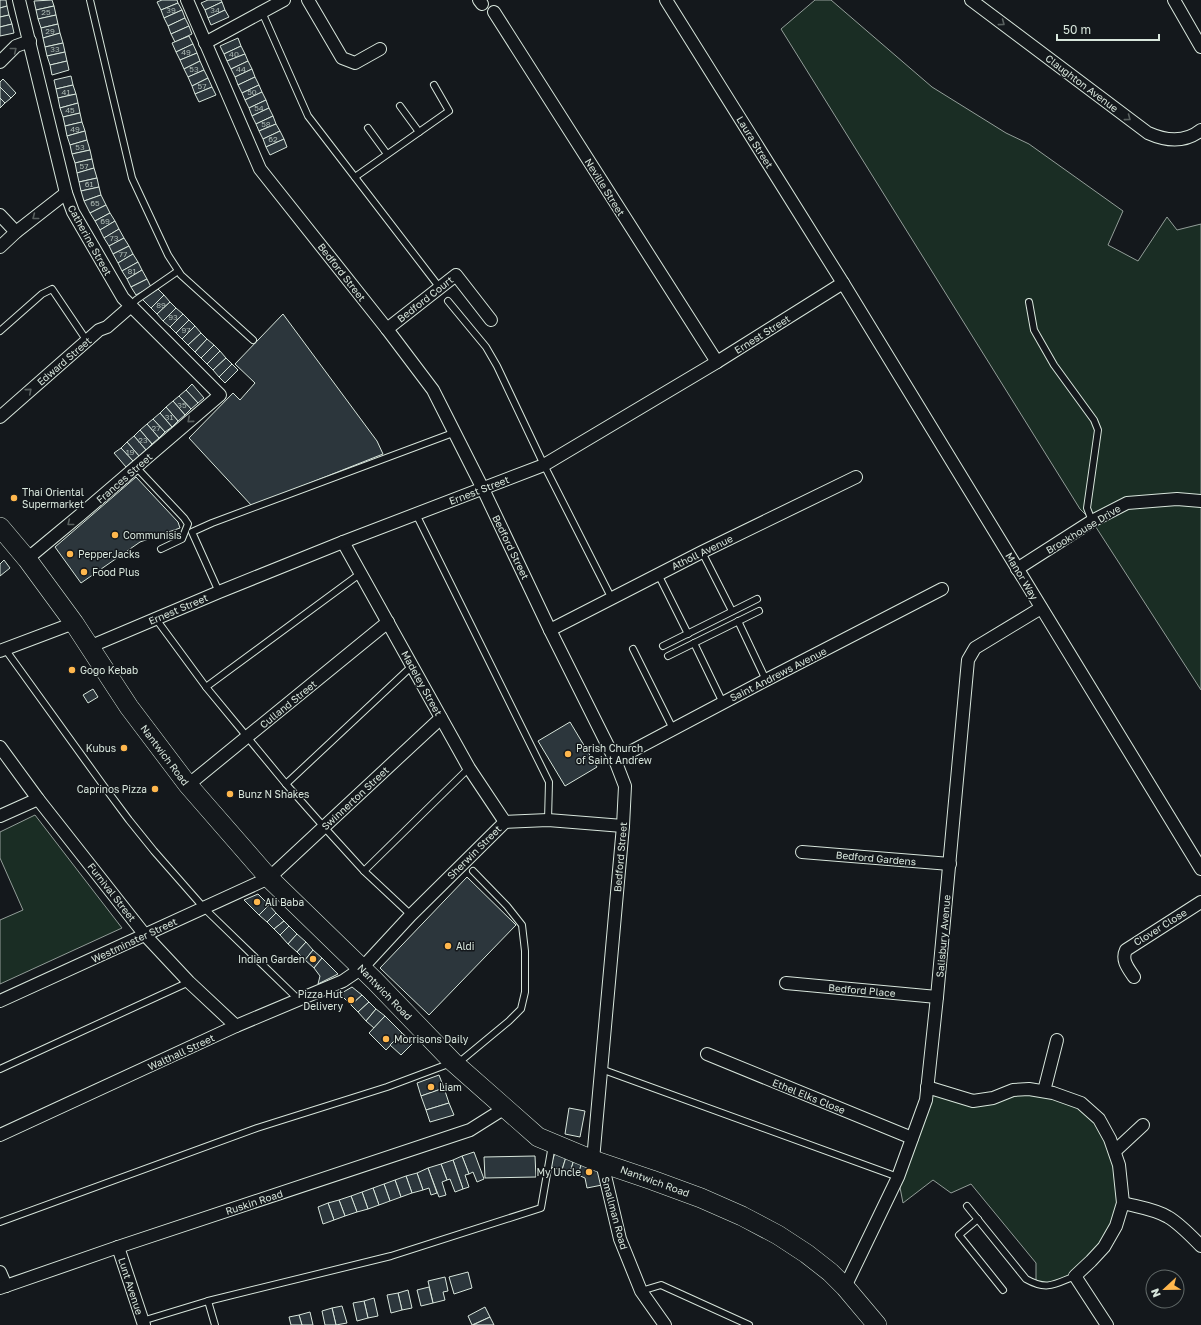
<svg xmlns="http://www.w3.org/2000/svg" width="1201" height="1325" font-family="'Golos Text',sans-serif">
  <rect width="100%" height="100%" fill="#14181c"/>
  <g fill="#1a2d24" stroke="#939e99">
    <path d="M815,0H831L932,87L1006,133L1029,144L1123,211L1108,245L1138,261L1167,217L1177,230L1201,224V690L1092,521L1080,509L781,29Z"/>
    <path d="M35,815L122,928L0,984V920L23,910L0,858V832Z"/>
    <path d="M927,1087L973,1101L1013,1090L1081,1103L1115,1151L1123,1203L1104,1247L1075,1275L1051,1286L1036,1285V1263L971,1184L951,1193L933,1180L903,1203L898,1177Z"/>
  </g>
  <g fill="#2c363c" stroke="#d8e6dc">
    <path d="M0,0H6L7,6L0,8Z"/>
    <path d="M52,0L54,6L36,10L34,1Z"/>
    <path d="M162,0H177L178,3L161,10L157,2Z"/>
    <path d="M208,0H221L222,2L205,10L201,3Z"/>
    <path d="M222,2L225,10L208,18L205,10Z"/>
    <path d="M178,3L182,10L164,18L161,10Z"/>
    <path d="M7,6L9,15L0,17V8Z"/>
    <path d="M54,6L56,15L38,19L36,10Z"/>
    <path d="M182,10L185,18L168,26L164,18Z"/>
    <path d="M225,10L229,17L211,25L208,18Z"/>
    <path d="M9,15L12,24L0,27V17Z"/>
    <path d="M56,15L58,24L41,28L38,19Z"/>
    <path d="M185,18L189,26L171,34L168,26Z"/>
    <path d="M12,24L14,33L0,36V27Z"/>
    <path d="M58,24L60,33L43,38L41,28Z"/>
    <path d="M189,26L192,34L175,42L171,34Z"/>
    <path d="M60,33L63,43L45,47L43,38Z"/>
    <path d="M189,36L193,44L176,52L172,43Z"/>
    <path d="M238,38L241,46L224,54L220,46Z"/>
    <path d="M63,43L65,52L47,56L45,47Z"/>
    <path d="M193,44L197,53L180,60L176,52Z"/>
    <path d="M241,46L245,54L227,61L224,54Z"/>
    <path d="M65,52L67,61L50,65L47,56Z"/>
    <path d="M197,53L200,61L184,69L180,60Z"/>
    <path d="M245,54L248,61L231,69L227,61Z"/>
    <path d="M67,61L69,70L52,75L50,65Z"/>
    <path d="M200,61L204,70L188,77L184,69Z"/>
    <path d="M248,61L252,69L235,77L231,69Z"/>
    <path d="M252,69L255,77L238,85L235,77Z"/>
    <path d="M204,70L208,78L192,86L188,77Z"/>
    <path d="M71,76L73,85L56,89L54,80Z"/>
    <path d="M255,77L259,85L242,93L238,85Z"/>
    <path d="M208,78L212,87L195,94L192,86Z"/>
    <path d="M3,79L16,93L11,98L0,87V82Z"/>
    <path d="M73,85L76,94L58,98L56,89Z"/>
    <path d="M259,85L262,92L245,100L242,93Z"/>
    <path d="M0,87L11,98L5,103L0,98Z"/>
    <path d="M212,87L216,95L199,102L195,94Z"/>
    <path d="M262,92L266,100L249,108L245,100Z"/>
    <path d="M76,94L78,103L60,108L58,98Z"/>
    <path d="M0,98L5,103L0,108Z"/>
    <path d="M266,100L269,108L252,116L249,108Z"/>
    <path d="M78,103L80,113L63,117L60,108Z"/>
    <path d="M269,108L273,116L256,124L252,116Z"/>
    <path d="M80,113L82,122L65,126L63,117Z"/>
    <path d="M273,116L276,124L259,131L256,124Z"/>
    <path d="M82,122L85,131L67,136L65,126Z"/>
    <path d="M276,124L280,131L263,139L259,131Z"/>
    <path d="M85,131L87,140L70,145L67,136Z"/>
    <path d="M280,131L284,139L266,147L263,139Z"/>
    <path d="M284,139L287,147L270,155L266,147Z"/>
    <path d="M87,140L90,150L72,154L70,145Z"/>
    <path d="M90,150L92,159L75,163L72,154Z"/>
    <path d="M92,159L94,168L77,173L75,163Z"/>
    <path d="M94,168L97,178L79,182L77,173Z"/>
    <path d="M97,178L99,187L81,191L79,182Z"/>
    <path d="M99,187L101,195L84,201L81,191Z"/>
    <path d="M101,195L106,205L90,213L84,201Z"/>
    <path d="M106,205L110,213L95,221L90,213Z"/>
    <path d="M110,213L115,221L100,230L95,221Z"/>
    <path d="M115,221L119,229L104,238L100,230Z"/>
    <path d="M119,229L124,238L109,246L104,238Z"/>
    <path d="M124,238L129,246L113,254L109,246Z"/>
    <path d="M129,246L133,254L118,263L113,254Z"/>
    <path d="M133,254L138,262L122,271L118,263Z"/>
    <path d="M138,262L142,270L127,279L122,271Z"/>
    <path d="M142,270L147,279L131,287L127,279Z"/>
    <path d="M147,279L151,287L136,295L131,287Z"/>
    <path d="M158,289L164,295L151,308L142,299Z"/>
    <path d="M164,295L170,302L157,314L151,308Z"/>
    <path d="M170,302L176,308L163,321L157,314Z"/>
    <path d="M176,308L183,314L170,327L163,321Z"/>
    <path d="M183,314L189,320L176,333L170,327Z"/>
    <path d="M283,314L377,441L383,454L252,506L189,438L233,393L240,400L255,383L235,364Z"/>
    <path d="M189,320L195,326L182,339L176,333Z"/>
    <path d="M195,326L201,333L188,345L182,339Z"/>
    <path d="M201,333L207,339L195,352L188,345Z"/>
    <path d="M207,339L214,345L201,358L195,352Z"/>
    <path d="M214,345L220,351L207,364L201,358Z"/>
    <path d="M220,351L226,358L213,370L207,364Z"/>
    <path d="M226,358L232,364L219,377L213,370Z"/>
    <path d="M232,364L238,370L225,383L219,377Z"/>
    <path d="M192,384L204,398L198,403L186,390Z"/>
    <path d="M186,390L198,403L191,409L179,396Z"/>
    <path d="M179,396L191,409L185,415L173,401Z"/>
    <path d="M173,401L185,415L178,421L166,407Z"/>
    <path d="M166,407L178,421L172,427L160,413Z"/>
    <path d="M160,413L172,427L165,432L153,419Z"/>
    <path d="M153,419L165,432L159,438L147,424Z"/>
    <path d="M147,424L159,438L152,444L140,430Z"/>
    <path d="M140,430L152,444L146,450L134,436Z"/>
    <path d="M134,436L146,450L139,456L127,442Z"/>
    <path d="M127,442L139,456L133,461L121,448Z"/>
    <path d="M121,448L133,461L126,467L114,453Z"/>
    <path d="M136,477L178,522L180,528L140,542L81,583L55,547Z"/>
    <path d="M4,560L10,568L0,576V564Z"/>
    <path d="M93,689L98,697L88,703L83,695Z"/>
    <path d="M570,722L597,767L565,786L538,741Z"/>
    <path d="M467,877L516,925L429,1015L380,968Z"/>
    <path d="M258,894L269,905L259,915L244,900Z"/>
    <path d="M269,905L276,913L267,922L259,915Z"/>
    <path d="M276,913L284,921L274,929L267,922Z"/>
    <path d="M284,921L289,926L280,935L274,929Z"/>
    <path d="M289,926L297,934L288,944L280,935Z"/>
    <path d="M297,934L306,942L297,952L288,944Z"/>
    <path d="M306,942L313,950L305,960L297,952Z"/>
    <path d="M313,950L322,958L314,968L305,960Z"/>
    <path d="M322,958L338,974L318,984L320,976L314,968Z"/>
    <path d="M352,987L362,995L351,1005L340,994Z"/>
    <path d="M362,995L369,1002L358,1012L351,1005Z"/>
    <path d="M369,1002L376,1009L366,1021L358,1012Z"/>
    <path d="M376,1009L385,1016L374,1028L366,1021Z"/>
    <path d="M385,1016L402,1033L386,1050L369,1033Z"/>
    <path d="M402,1033L413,1043L401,1055L390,1045Z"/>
    <path d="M439,1075L444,1088L421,1096L417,1083Z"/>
    <path d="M444,1088L449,1103L426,1110L421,1096Z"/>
    <path d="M449,1103L454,1115L430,1122L426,1110Z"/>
    <path d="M569,1108L585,1111L580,1137L565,1134Z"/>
    <path d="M474,1152L484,1179L477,1182L473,1172L469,1174L462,1156Z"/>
    <path d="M555,1153L566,1157L562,1170L550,1167Z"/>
    <path d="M462,1156L469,1174L465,1175L469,1187L463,1189L453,1160Z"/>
    <path d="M535,1156L536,1177L485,1178L484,1157Z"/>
    <path d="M566,1157L574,1159L570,1173L562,1170Z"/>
    <path d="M574,1159L582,1162L578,1175L570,1173Z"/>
    <path d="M453,1160L463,1189L455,1192L450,1179L447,1180L441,1164Z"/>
    <path d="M582,1162L598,1168L602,1185L587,1188L585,1178L578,1175Z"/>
    <path d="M441,1164L447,1180L442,1182L446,1195L439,1197L428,1168Z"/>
    <path d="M428,1168L437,1193L431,1195L429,1188L423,1190L417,1173Z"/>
    <path d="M417,1173L423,1190L412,1193L406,1176Z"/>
    <path d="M406,1176L412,1193L401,1197L395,1180Z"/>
    <path d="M395,1180L401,1197L390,1201L384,1184Z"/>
    <path d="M384,1184L390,1201L379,1205L373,1188Z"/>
    <path d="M373,1188L379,1205L368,1209L362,1192Z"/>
    <path d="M362,1192L368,1209L357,1212L351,1196Z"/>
    <path d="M351,1196L357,1212L345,1216L339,1200Z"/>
    <path d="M339,1200L345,1216L334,1220L328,1203Z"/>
    <path d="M328,1203L334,1220L323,1224L318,1207Z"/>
    <path d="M468,1272L472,1288L454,1294L449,1277Z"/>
    <path d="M445,1277L448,1291L443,1292L445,1300L433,1303L428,1281Z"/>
    <path d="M429,1287L433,1303L421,1306L417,1290Z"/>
    <path d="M408,1290L412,1308L402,1310L398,1293Z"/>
    <path d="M398,1293L402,1310L391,1313L387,1295Z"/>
    <path d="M374,1298L378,1316L368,1318L364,1301Z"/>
    <path d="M364,1301L368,1318L357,1321L353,1303Z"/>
    <path d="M342,1306L347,1323L336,1325L332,1308Z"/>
    <path d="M485,1307L490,1317L472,1325L468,1316Z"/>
    <path d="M332,1308L336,1325H325L322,1311Z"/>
    <path d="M310,1312L313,1325H302L299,1315Z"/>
    <path d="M299,1315L302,1325H291L289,1317Z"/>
    <path d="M490,1317L494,1325H473Z"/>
  </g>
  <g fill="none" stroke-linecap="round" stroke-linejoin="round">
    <g stroke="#d8e6dc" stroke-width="8">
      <g id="service">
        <path d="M90,0L132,178L168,255L181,275L253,340"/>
        <path d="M262,12L308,116L440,288"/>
        <path d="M400,106L419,132"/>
        <path d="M368,128L387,154"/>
        <path d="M355,177L449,111L434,85"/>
        <path d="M448,301L486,347L497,366L544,465L611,597"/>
        <path d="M1029,302L1034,330L1054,365L1094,420L1098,430L1087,508L1092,521"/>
        <path d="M130,307L136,300L178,271"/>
        <path d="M0,331L42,294L52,289L87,341"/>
        <path d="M136,467L184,518L188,524L182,539L161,549"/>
        <path d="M416,514L549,782L548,820"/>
        <path d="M702,552L732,611"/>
        <path d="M658,574L688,634"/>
        <path d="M219,592L192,532L212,523L453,433"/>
        <path d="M156,619L206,687L286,784L324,827L364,871L411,915"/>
        <path d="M738,621L766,680"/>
        <path d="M694,643L723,703"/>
        <path d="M663,646L757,599"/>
        <path d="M5,649L103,785L129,820L154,851L204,908L299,1000"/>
        <path d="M633,649L673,729"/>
        <path d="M668,656L759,611"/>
        <path d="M206,687L361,573"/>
        <path d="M286,784L412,666"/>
        <path d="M364,871L469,768"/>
        <path d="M457,1064L509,1021L521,1009L525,992V951L522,925L507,906L473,871"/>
        <path d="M0,1069L189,982"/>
        <path d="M601,1069L898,1177"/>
        <path d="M967,1206L1026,1279C1047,1291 1055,1284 1075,1276"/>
        <path d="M978,1219L959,1235L1003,1290"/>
        <path d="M0,1222L257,1128L387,1087L451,1063"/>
        <path d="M641,1291L661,1285L749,1325"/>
        <path d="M142,1321L208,1301"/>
        <path d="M215,1325L208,1301L391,1256L541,1208L552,1145"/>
      </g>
    </g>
    <g stroke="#d8e6dc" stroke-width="14">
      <g id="minor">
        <path d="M19,0L66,193L73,212L123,298L220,395L80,515L27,559"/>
        <path d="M187,0L260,169L387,329L433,390L483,489L550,630L615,760L625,786L623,826L593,1160"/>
        <path d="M308,0L342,58L355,63L380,49"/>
        <path d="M479,0L482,4"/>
        <path d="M666,0L843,283L1201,869"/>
        <path d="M971,0L1148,133C1166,141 1185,143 1201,130"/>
        <path d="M1174,0L1201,47"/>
        <path d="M494,12L717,362"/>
        <path d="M205,43L284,0"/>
        <path d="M0,62L16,46L30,41"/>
        <path d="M0,215L16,232"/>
        <path d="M0,247L16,232L66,193"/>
        <path d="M387,329L456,275L491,320"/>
        <path d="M0,417L99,330L107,327L130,307"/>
        <path d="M343,542L469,768L505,822"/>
        <path d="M1017,569L1092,521L1127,503L1177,499L1201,501"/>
        <path d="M550,630L702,552L856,477"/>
        <path d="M89,647L219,592L343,542L544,465L717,362L843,283"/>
        <path d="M0,651L74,623"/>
        <path d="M0,747L38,799L145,935L189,982L236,1026"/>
        <path d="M615,760L766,680L942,589"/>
        <path d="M188,785L388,622"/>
        <path d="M0,816L38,799"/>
        <path d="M802,852L950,864"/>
        <path d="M1134,977C1128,968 1121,960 1126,950L1201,902"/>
        <path d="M786,983L937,997"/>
        <path d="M0,1001L269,878L441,718"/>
        <path d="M707,1054L912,1138"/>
        <path d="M927,1087L973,1101L993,1098L1013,1090L1029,1089L1053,1093L1081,1103L1099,1119L1110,1139L1119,1165L1123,1203L1116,1226L1104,1247L1091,1261L1075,1276L1107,1325"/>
        <path d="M1044,1091L1057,1040"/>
        <path d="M0,1135L236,1026L343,981L362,968L411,915L505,822L548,820L623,826"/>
        <path d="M1115,1151L1143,1125"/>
        <path d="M602,1163L620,1239L641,1291L665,1325"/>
        <path d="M1123,1203C1138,1207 1155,1209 1168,1217C1180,1224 1191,1236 1201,1246"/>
        <path d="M118,1247L144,1325"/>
        <path d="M0,1272L6,1286"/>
        <path d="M845,1287L898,1177L926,1100L937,997L968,660L975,648L1041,608"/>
        <path d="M0,1288L118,1247L470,1130L505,1108"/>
      </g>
    </g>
    <g stroke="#d8e6dc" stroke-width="20">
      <path id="primary" d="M0,527L27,559L74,623L129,707L188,785L269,878L375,981L453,1062L538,1137L593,1160L652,1180L701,1198L742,1216L778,1235L807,1254L830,1272L845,1287L877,1325"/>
    </g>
    <use href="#service" stroke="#14181c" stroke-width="6"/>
    <use href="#minor" stroke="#14181c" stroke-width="12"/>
    <use href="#primary" stroke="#14181c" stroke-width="19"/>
  </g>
  <defs><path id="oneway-chevron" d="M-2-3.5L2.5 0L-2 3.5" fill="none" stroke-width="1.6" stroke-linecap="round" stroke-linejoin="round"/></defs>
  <g stroke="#59605f">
    <use href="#oneway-chevron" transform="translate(1002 23) rotate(37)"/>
    <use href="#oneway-chevron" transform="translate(14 50) rotate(-39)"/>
    <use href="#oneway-chevron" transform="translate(1128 118) rotate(37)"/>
    <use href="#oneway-chevron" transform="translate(35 217) rotate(142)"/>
    <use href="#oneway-chevron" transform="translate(29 391) rotate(-41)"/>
    <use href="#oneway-chevron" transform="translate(190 420) rotate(139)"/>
    <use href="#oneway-chevron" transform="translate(70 523) rotate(141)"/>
  </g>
  <g fill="#ffb74d" stroke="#14181c" stroke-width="1.5">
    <circle cx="14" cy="498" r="4"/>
    <circle cx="115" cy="535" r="4"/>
    <circle cx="70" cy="554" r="4"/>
    <circle cx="84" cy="572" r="4"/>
    <circle cx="72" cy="670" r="4"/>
    <circle cx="124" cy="748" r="4"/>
    <circle cx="568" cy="754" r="4"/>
    <circle cx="155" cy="789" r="4"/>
    <circle cx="230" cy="794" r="4"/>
    <circle cx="257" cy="902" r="4"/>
    <circle cx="448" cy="946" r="4"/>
    <circle cx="313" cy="959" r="4"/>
    <circle cx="351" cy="1000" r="4"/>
    <circle cx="386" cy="1039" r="4"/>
    <circle cx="431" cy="1087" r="4"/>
    <circle cx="589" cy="1172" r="4"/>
  </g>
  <g text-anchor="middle" stroke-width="3" stroke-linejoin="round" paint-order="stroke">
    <g font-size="8" fill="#adbab4">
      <text x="171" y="13">39</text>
      <text x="215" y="13">34</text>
      <text x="46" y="15">25</text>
      <text x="50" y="34">29</text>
      <text x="55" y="52">33</text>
      <text x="186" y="55">49</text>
      <text x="234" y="57">40</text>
      <text x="194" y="72">53</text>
      <text x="241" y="72">44</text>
      <text x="202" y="89">57</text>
      <text x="66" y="95">41</text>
      <text x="252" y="95">50</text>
      <text x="259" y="111">54</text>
      <text x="70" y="113">45</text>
      <text x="266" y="127">58</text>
      <text x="75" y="132">49</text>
      <text x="273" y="142">62</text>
      <text x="80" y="150">53</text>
      <text x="84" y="169">57</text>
      <text x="89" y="187">61</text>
      <text x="95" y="206">65</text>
      <text x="105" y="224">69</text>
      <text x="114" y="241">73</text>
      <text x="123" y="257">77</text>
      <text x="132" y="274">81</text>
      <text x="161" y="308">89</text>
      <text x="173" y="320">93</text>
      <text x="186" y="333">97</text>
      <text x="182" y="408">35</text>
      <text x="169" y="420">31</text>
      <text x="156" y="431">27</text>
      <text x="143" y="443">23</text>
      <text x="130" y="455">19</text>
    </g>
    <g font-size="10" fill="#d8e6dc" stroke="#14181c">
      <text transform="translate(1082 83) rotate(37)" y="4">Claughton Avenue</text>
      <text transform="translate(755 142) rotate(58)" y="4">Laura Street</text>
      <text transform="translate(605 187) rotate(58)" y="4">Neville Street</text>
      <text transform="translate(90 240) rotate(61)" y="4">Catherine Street</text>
      <text transform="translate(342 272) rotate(52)" y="4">Bedford Street</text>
      <text transform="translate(425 299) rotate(-38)" y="4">Bedford Court</text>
      <text transform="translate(762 334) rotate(-32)" y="4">Ernest Street</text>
      <text transform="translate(64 361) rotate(-41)" y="4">Edward Street</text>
      <text transform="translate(124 478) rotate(-41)" y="4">Frances Street</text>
      <text transform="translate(479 490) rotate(-21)" y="4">Ernest Street</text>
      <text transform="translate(1083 529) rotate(-31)" y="4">Brookhouse Drive</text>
      <text transform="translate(511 547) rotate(64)" y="4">Bedford Street</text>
      <text transform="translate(702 552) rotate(-26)" y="4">Atholl Avenue</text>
      <text transform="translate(1022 576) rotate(59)" y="4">Manor Way</text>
      <text transform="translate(178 609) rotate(-23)" y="4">Ernest Street</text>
      <text transform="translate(778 674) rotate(-27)" y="4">Saint Andrews Avenue</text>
      <text transform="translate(422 683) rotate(61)" y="4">Madeley Street</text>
      <text transform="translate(288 704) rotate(-39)" y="4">Culland Street</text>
      <text transform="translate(165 755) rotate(53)" y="4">Nantwich Road</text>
      <text transform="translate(355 798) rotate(-43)" y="4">Swinnerton Street</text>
      <text transform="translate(474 852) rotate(-45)" y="4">Sherwin Street</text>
      <text transform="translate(620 857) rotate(-85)" y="4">Bedford Street</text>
      <text transform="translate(876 858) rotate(5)" y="4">Bedford Gardens</text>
      <text transform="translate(112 892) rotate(52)" y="4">Furnival Street</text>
      <text transform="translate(1160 927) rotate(-32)" y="4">Clover Close</text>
      <text transform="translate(943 936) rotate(-85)" y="4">Salisbury Avenue</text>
      <text transform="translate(134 940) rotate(-25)" y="4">Westminster Street</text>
      <text transform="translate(862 990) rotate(5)" y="4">Bedford Place</text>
      <text transform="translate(385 992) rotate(46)" y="4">Nantwich Road</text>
      <text transform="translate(181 1052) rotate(-25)" y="4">Walthall Street</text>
      <text transform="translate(809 1096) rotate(22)" y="4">Ethel Elks Close</text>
      <text transform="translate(655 1181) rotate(20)" y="4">Nantwich Road</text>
      <text transform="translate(254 1202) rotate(-18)" y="4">Ruskin Road</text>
      <text transform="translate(615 1213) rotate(75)" y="4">Smallman Road</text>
      <text transform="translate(131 1286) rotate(72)" y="4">Lunt Avenue</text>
    </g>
    <g font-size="10" fill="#d8e6dc" stroke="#14181c" text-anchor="start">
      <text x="22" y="496">Thai Oriental<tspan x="22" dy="12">Supermarket</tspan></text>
      <text x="123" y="539">Communisis</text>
      <text x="78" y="558">PepperJacks</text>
      <text x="92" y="576">Food Plus</text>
      <text x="80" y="674">Gogo Kebab</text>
      <text x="116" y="752" text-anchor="end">Kubus</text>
      <text x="576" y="752">Parish Church<tspan x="576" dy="12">of Saint Andrew</tspan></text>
      <text x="147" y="793" text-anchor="end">Caprinos Pizza</text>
      <text x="238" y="798">Bunz N Shakes</text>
      <text x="265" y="906">Ali Baba</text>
      <text x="456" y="950">Aldi</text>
      <text x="305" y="963" text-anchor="end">Indian Garden</text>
      <text x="343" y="998" text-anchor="end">Pizza Hut<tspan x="343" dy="12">Delivery</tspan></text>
      <text x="394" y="1043">Morrisons Daily</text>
      <text x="439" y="1091">Liam</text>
      <text x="581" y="1176" text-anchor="end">My Uncle</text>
    </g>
  </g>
  <g transform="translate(1165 1289) rotate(248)"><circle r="19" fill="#14181c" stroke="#626a69"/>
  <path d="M0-3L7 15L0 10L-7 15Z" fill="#ffb74d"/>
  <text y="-6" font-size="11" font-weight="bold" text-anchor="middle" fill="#d8e6dc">N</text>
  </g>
  <path d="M1057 34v6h102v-6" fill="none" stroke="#d8e6dc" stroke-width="2"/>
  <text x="1063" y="34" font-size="12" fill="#d8e6dc" stroke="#14181c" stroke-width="3" paint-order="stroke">50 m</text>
</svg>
